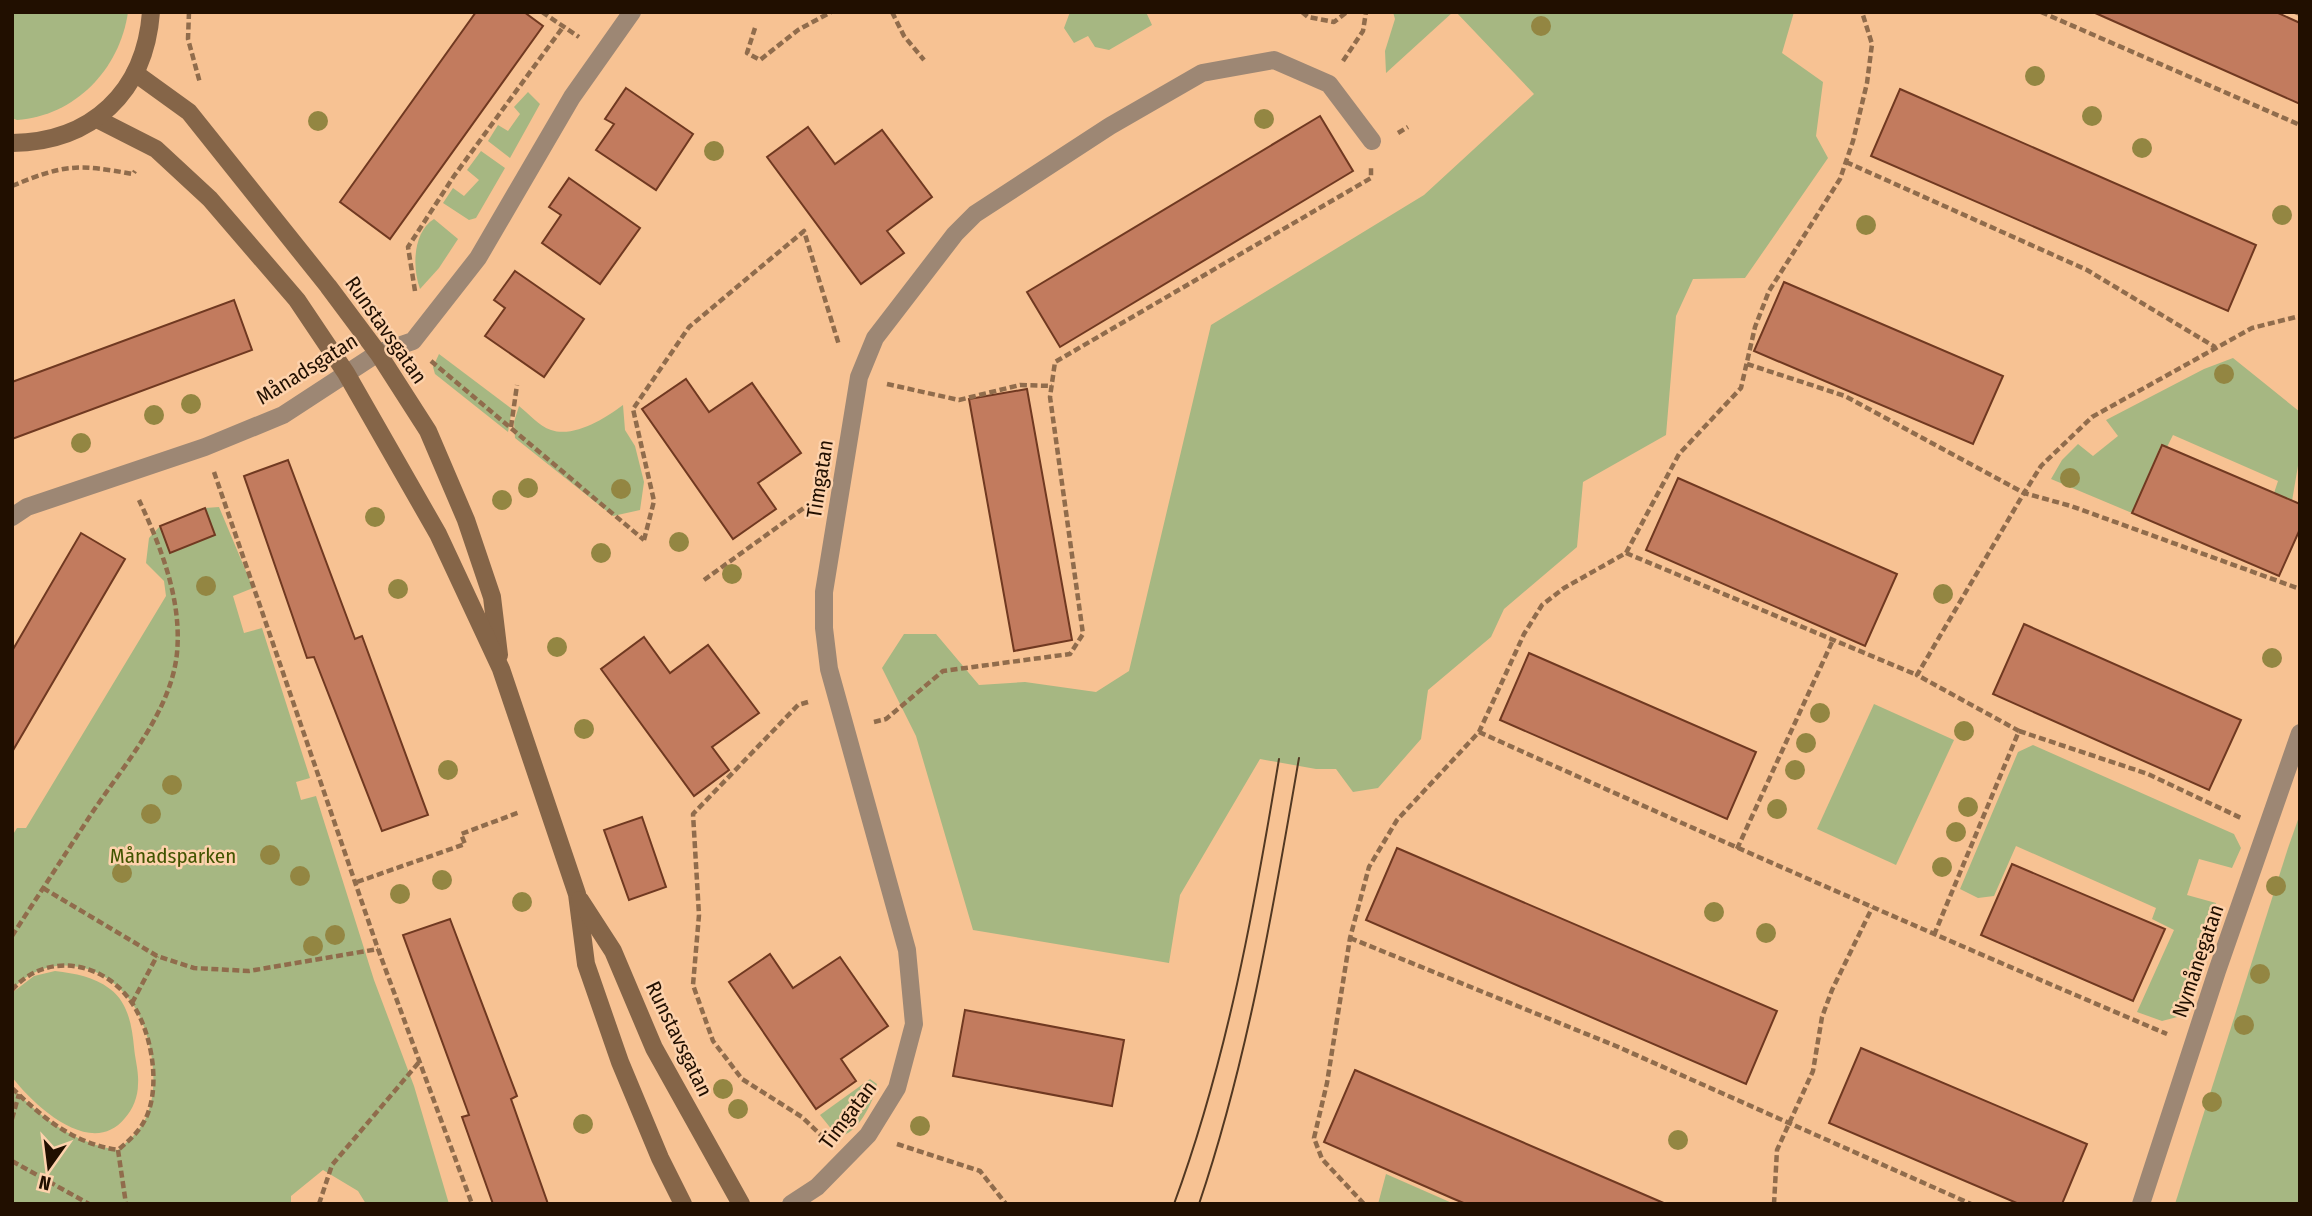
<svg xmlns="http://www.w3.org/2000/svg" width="2312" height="1216" font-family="'Fira Sans Condensed',sans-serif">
  <rect width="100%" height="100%" fill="#f7c293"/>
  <g fill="#a6b782">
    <path d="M12,12H128C120,69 75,116 17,120L12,118Z"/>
    <path d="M1070,12H1146L1152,25L1109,50L1095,47L1088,36L1074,43L1064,28Z"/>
    <path d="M1393,12H1453L1386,73L1385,51L1395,19Z"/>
    <path d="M1456,12H1794L1782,53L1823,82L1816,136L1828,158L1745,278L1693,279L1676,316L1666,435L1583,482L1577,547L1504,609L1491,637L1428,690L1421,739L1378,788L1353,792L1336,769H1316L1260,759L1180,895L1169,963L973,930L916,736L882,668L904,634H936L979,685L1025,682L1096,692L1129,671L1211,325L1424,195L1534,94Z"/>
    <path d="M528,92L540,104L510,158L488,141L498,125L508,131L520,114L514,107Z"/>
    <path d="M481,151L505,168L476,218L469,220L443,203L453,188L464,196L479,180L467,170Z"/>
    <path d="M434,219L458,239L439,268L420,289C412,267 413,232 434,219Z"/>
    <path d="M439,354L512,409L508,432L435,374L433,367Z"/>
    <path d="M2233,358L2300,412V454L2292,501L2274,493L2278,481L2173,435L2167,447L2161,445L2132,513L2051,479L2062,460L2078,444L2093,456L2118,436L2106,420L2204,369Z"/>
    <path d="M623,405L625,430L635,446L644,482L640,510L613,516L515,438L514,422L519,406C529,414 539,426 551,430C574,438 606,418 623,405Z"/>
    <path d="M219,507L253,588L233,596L244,633L262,628L310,778L296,782L301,800L316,796L374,980L414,1086L449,1204H366L358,1191L323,1170L291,1196V1204H12V1088C44,1120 74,1143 118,1150C131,1139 142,1129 148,1113C160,1081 151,1031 132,1003C104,961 46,951 12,990V836L17,828H26L166,596L164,581L146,563L149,538L160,526L170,553L215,535L205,508Z"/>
    <path d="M1874,704L1954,740L1896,865L1817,829Z"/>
    <path d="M2033,745L2234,834L2241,848L2232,868L2199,859L2187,895L2216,903L2181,1016L2162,1021L2137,1012L2174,930L2152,919L2156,908L2016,846L1994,896L1978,898L1960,889L2018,752Z"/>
    <path d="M2300,814V1204H2175L2288,848Z"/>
    <path d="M55,971C76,974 93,976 110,989C128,1002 132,1026 134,1047C135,1059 139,1072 138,1084C138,1097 133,1109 125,1118C92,1159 35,1107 12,1077L13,992L34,976Z"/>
    <path d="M870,1079L877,1084C874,1101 857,1137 837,1136L820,1115Z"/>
    <path d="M1386,1174L1452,1203V1204H1378Z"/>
  </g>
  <g fill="#c27b5e" stroke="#703921" stroke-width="2">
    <path d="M476,12H524L543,26L390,239L340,202Z"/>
    <path d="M2093,12H2276L2300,23V104Z"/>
    <path d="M626,88L693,134L656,190L596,150L614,124L605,119Z"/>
    <path d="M1900,89L2256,245L2228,311L1871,156Z"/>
    <path d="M1320,116L1353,171L1060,347L1027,292Z"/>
    <path d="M808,127L835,164L882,130L932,197L887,231L904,253L861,284L767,157Z"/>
    <path d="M569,178L640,228L600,284L542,243L561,215L549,207Z"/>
    <path d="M515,271L584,319L544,377L485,336L505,308L494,300Z"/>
    <path d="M1784,282L2003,376L1973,444L1754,351Z"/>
    <path d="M234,300L252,350L12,439V382Z"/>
    <path d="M686,379L709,412L752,383L801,453L758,483L776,509L733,539L642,409Z"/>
    <path d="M1027,389L1072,640L1014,651L969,399Z"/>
    <path d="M2162,445L2300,504V529L2279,576L2132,513Z"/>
    <path d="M288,460L355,639L362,636L428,815L382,831L314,657L307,658L244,476Z"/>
    <path d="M1678,478L1897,574L1865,646L1646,550Z"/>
    <path d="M205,508L215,535L170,553L160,526Z"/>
    <path d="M81,533L125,559L12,752V651Z"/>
    <path d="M2024,624L2241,720L2209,790L1993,694Z"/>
    <path d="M644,637L670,673L708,645L759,713L712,747L729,770L694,796L601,669Z"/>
    <path d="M1529,653L1756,752L1727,819L1500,720Z"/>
    <path d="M642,817L666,887L629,900L604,830Z"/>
    <path d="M1397,848L1777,1011L1746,1084L1366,920Z"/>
    <path d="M2012,864L2165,929L2133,1001L1981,935Z"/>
    <path d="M450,919L517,1096L511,1099L548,1204H493L462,1117L469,1115L403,935Z"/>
    <path d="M770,954L793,988L840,957L888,1026L841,1059L856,1081L816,1109L729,982Z"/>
    <path d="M965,1010L1124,1040L1112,1106L953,1076Z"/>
    <path d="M1861,1048L2087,1144L2062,1204H2019L1829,1123Z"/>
    <path d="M1355,1070L1666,1204H1466L1454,1199L1324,1142Z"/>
  </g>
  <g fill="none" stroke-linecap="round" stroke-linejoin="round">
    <g stroke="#906c4c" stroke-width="4.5" stroke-dasharray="7 3.5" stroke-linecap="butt">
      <path d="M189,12L188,39L200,83"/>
      <path d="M542,12L579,37"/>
      <path d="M892,12L904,36L924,60"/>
      <path d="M1302,12L1308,17L1334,22L1347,12"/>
      <path d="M2041,12L2300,125"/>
      <path d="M2295,12L2300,14"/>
      <path d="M755,28L747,53L760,60L798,30L831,12"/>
      <path d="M1343,61L1363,31L1366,12"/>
      <path d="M1398,133L1408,127"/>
      <path d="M1846,162L2087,270L2215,347"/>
      <path d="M12,186C65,164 77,164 133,174L135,171"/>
      <path d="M415,291L408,247L454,176L563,27"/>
      <path d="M431,361L644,540"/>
      <path d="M1747,364L1845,396L2024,493L2071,506L2300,589"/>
      <path d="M887,384L959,400L1020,385L1052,386"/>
      <path d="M511,427L517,385"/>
      <path d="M214,472L378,949L472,1204"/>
      <path d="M644,540L654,501L633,409L689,327L804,231L839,345"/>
      <path d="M1626,553L1917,675"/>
      <path d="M704,580L808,505"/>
      <path d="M808,702L798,705L693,814L699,915L693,985L713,1041L742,1079L802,1117L826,1140"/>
      <path d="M874,722L886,719L943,671L1070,654L1083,634L1050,397L1055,362L1371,178V167"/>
      <path d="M2019,731L2148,774L2241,818"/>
      <path d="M1479,732C1707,835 1936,936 2167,1034"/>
      <path d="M1737,849L1833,640"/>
      <path d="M357,882L465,844L461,834L520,812"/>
      <path d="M43,888L157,956L194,968L249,971L378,949"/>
      <path d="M1934,935L2019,731L1917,675L2024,493L2041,466L2092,417L2252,328L2300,316"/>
      <path d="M12,936C38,896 64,856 90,816C122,767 171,713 177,653C182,600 161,547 139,500"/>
      <path d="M1350,938L1616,1046L1971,1204"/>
      <path d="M12,990C46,951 104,961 132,1003C151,1031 160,1081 148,1113C142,1129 131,1139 118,1150"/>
      <path d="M132,1003L157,956"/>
      <path d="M12,1088C44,1119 73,1143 118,1150"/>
      <path d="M12,1119L19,1094"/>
      <path d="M897,1144L980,1171L1006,1204"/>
      <path d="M118,1150L126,1204"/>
      <path d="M12,1161L89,1204"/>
      <path d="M319,1204L332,1165L420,1061"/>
      <path d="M1364,1204L1322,1159L1314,1138L1327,1083L1350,938L1369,867L1397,820L1479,732L1524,634L1542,605L1564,588L1626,553L1679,454L1741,388L1755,327L1769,291L1840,179L1853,141L1867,83L1872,44L1862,12"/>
      <path d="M1774,1204L1777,1150L1813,1071L1822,1017L1832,990L1872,908"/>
    </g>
    <g stroke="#9d8774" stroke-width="18">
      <path d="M12,517L27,507L205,447L283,415L378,353L413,341L478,258L572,97L632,12"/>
      <path d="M791,1204L817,1187L868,1135L897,1088L914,1024L907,950L829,669L824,628V592L859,377L875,338L955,234L975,214L1110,126L1202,73L1274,60L1329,84L1372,141"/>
      <path d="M2141,1204L2217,971L2300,733"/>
    </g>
    <g stroke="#856548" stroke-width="18">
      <path d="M135,73L189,112L328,286L378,353L428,431L466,520L492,597L499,655"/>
      <path d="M97,119L156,149L210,199L297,300L346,373L438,534L501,669L577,894L586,964L620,1062L660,1158L683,1204"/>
      <path d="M12,143C92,142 145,92 151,12"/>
      <path d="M580,900L613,951L654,1048L741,1204"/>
    </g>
    <g stroke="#523822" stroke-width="2">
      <path d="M1174,1204C1227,1060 1254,910 1279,759"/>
      <path d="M1199,1204C1248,1059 1273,909 1299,758"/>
    </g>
  </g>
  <g fill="#938642">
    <circle cx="1541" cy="26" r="10"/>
    <circle cx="2035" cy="76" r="10"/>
    <circle cx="2092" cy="116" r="10"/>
    <circle cx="1264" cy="119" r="10"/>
    <circle cx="318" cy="121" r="10"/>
    <circle cx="2142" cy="148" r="10"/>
    <circle cx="714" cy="151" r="10"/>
    <circle cx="2282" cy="215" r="10"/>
    <circle cx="1866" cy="225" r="10"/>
    <circle cx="2224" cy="374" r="10"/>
    <circle cx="191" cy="404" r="10"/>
    <circle cx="154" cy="415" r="10"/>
    <circle cx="81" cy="443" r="10"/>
    <circle cx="2070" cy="478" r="10"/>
    <circle cx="528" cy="488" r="10"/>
    <circle cx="621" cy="489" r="10"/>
    <circle cx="502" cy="500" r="10"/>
    <circle cx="375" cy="517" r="10"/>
    <circle cx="679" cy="542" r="10"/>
    <circle cx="601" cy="553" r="10"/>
    <circle cx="732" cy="574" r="10"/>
    <circle cx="206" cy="586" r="10"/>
    <circle cx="398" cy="589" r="10"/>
    <circle cx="1943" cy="594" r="10"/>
    <circle cx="557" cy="647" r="10"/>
    <circle cx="2272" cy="658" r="10"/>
    <circle cx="1820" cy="713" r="10"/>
    <circle cx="584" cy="729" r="10"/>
    <circle cx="1964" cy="731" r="10"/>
    <circle cx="1806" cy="743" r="10"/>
    <circle cx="448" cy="770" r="10"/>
    <circle cx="1795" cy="770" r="10"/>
    <circle cx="172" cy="785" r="10"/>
    <circle cx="1968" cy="807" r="10"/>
    <circle cx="1777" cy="809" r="10"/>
    <circle cx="151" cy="814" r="10"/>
    <circle cx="1956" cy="832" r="10"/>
    <circle cx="270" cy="855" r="10"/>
    <circle cx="1942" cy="867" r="10"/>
    <circle cx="122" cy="873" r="10"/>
    <circle cx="300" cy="876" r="10"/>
    <circle cx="442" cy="880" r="10"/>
    <circle cx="2276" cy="886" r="10"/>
    <circle cx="400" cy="894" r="10"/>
    <circle cx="522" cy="902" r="10"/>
    <circle cx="1714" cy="912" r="10"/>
    <circle cx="1766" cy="933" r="10"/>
    <circle cx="335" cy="935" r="10"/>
    <circle cx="313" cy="946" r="10"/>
    <circle cx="2260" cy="974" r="10"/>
    <circle cx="2244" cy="1025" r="10"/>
    <circle cx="723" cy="1089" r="10"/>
    <circle cx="2212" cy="1102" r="10"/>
    <circle cx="738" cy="1109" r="10"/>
    <circle cx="583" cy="1124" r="10"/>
    <circle cx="920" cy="1126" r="10"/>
    <circle cx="1678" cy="1140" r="10"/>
  </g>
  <g text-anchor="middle" stroke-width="5" stroke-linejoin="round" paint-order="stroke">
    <g font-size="21" fill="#210f00" stroke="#fdd2ac">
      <text transform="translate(386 330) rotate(55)" y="7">Runstavsgatan</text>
      <text transform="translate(307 369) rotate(-32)" y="7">Månadsgatan</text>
      <text transform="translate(820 479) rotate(-81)" y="7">Timgatan</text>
      <text transform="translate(2198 961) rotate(-71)" y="7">Nymånegatan</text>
      <text transform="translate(679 1039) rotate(64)" y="7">Runstavsgatan</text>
      <text transform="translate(848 1115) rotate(-53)" y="7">Timgatan</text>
    </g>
    <g font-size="21" fill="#415400" stroke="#fdd2ac">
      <text x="173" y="863">Månadsparken</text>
    </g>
  </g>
  <rect width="2312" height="1216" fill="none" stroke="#210f00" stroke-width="28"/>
  <g transform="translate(49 1167) rotate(194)" stroke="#fdd2ac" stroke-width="5" paint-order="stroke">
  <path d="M0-5L12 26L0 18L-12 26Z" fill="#210f00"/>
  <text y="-10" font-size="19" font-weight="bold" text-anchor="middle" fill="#210f00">N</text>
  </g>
</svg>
